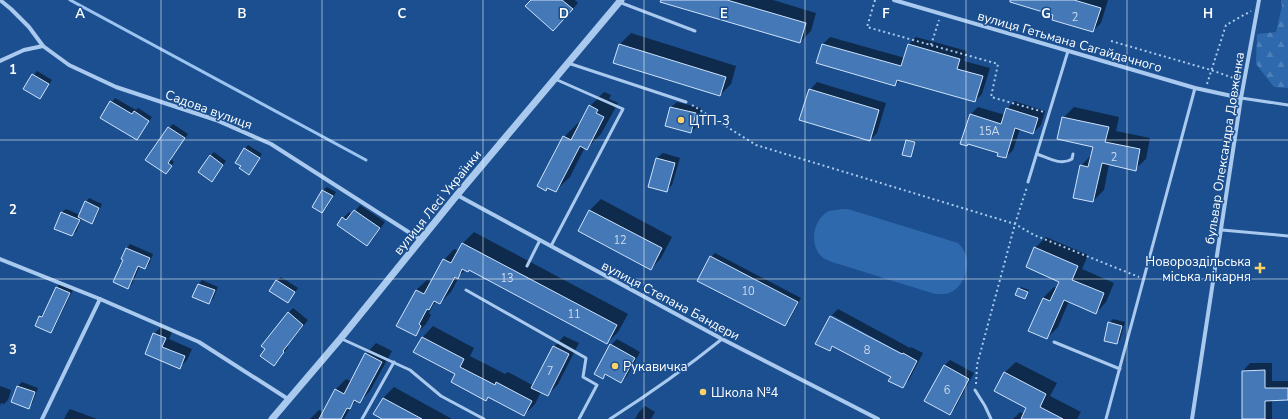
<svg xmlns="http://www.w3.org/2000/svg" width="1288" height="419" font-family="'Nunito Sans',sans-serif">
  <defs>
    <pattern id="forest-firs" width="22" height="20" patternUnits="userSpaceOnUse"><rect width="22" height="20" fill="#2e69ad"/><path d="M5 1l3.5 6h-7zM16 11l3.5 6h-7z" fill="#4d80b9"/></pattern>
  </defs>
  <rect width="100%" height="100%" fill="#1b4f8f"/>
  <path fill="url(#forest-firs)" d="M1281,0H1288V88L1274,87L1256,64L1257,34L1276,32L1282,6Z"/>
  <path fill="#2e69ad" d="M842,209H848L958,243C960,245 963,248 964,251C972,266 963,292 944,294C941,294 938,294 935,294L832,262C828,260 824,259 821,256C809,244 813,219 829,211C833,210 838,210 842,209Z"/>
  <g fill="#0007" fill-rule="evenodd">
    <path d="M532,0H575L578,3L559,24Z"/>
    <path d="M665,0H773L816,13L811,31L800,42Z"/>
    <path d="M1010,0H1108L1101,23L1093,31L1054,14L1010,1Z"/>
    <path d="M631,33L736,66L731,84L720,95L620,44Z"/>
    <path d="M830,37L905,58L909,44L916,37L967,51L964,61L990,68L982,94L975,101L900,80L895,85L823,44Z"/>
    <path d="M37,71L52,80L40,98L24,88Z"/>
    <path d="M817,82L886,103L877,133L870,140L810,90Z"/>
    <path d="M604,92L611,95L609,99L618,103L601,134L587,148L585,147L570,177L555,191L564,137L578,123L581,124L590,106Z"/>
    <path d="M115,98L136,110L138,108L152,117L137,138L101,117Z"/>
    <path d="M1014,101L1045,111L1041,125L1033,133L1020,129L1013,150L1006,157L999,153L969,143L967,145L971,114L978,107L1005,115L1007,109Z"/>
    <path d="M677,102L701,108L697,126L691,132L671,107Z"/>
    <path d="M1074,107L1119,117L1116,131L1150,138L1146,159L1135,169L1109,164L1104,190L1093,201L1081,166L1092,154L1094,146L1063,118Z"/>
    <path d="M173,124L188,134L171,159L174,162L166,173L169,128Z"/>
    <path d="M908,139L916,141L911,156L907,141Z"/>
    <path d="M248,145L262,154L249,173L245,149Z"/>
    <path d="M214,152L226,161L215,177L210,156Z"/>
    <path d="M663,153L680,158L672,185L666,191L657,158Z"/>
    <path d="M327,187L336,192L326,208L322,212L313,207L323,190Z"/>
    <path d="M89,198L102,204L95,219L92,223L82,218L76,232L72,235L62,212L66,209L80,215L86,202Z"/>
    <path d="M601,199L672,237L661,258L651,269L579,231L590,210Z"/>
    <path d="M360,205L385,222L373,239L367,245L343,218L349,212L352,215Z"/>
    <path d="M474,232L628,314L618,332L607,343L469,269L465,270L460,275L451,292L440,303L437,301L433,305L429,313L431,315L426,324L415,335L416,290L427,280L432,282L444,260L454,249L459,251L463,243Z"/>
    <path d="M1046,237L1088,255L1082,269L1114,283L1106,302L1096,313L1069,301L1058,327L1047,338L1029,330L1043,298L1054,287L1057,288L1060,281L1035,248Z"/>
    <path d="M130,244L153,254L149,264L145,268L140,266L132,284L128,288L124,259L122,258L127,248Z"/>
    <path d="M715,253L801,298L789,321L785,325L711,257Z"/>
    <path d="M281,277L298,288L288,302L277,281Z"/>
    <path d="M202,280L218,287L213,299L209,303L194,297L199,284Z"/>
    <path d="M60,284L73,290L54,328L50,332L36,325L40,316L44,313H45L56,288Z"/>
    <path d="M1021,287L1029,290L1026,297L1016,295Z"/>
    <path d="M293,308L308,320L287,346L288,347L279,360L274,365L288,313Z"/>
    <path d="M838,309L910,348L911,347L923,353L909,380L902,387L892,376L834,346L829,350L817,343L831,316ZM832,315L907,356L906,358L832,318Z"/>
    <path d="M1113,319L1125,322L1120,340L1116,343L1109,323Z"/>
    <path d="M162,326L173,330L169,339L192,349L187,360L179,368L146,354L154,334Z"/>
    <path d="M433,326L474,348L470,356L505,374L508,372L534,386L554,347L564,336L579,343L558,384L548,395L541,392L535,404L524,415L489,396L486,399L456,374L415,352L423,337Z"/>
    <path d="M617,339L640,352L627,376L621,382L607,374L603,378L611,345Z"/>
    <path d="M376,343L392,351L370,391L360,401L357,400L352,405L344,419H310L319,410L324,412L335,390L346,379L351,381L366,354Z"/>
    <path d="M950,360L974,373L955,408L950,414L944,366Z"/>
    <path d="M1016,362L1057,383L1050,396L1081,412L1077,419H1013L1020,412L1024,414L1028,408L995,391L1005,372Z"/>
    <path d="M1250,363H1272V381H1288V399L1272,400V419H1243V371Z"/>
    <path d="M22,382L38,388L32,404L29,407L13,402L18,386Z"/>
    <path d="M0,386L11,390L8,400L4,404L1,403L0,406Z"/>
    <path d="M394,387L452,419H384L383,398Z"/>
    <path d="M645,406L655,412L651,419H635L639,412Z"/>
    <path d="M70,409L97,419H64L67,413Z"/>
  </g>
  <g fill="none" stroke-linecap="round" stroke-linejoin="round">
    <path stroke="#9cc4f0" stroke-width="3" d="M70,0L366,160"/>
  </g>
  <g fill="#4478b7" stroke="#cfe3fa">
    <path d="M531,0H562L573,9L553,31L525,6Z"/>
    <path d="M661,0H727L806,23L800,43L660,2Z"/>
    <path d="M1010,0H1074L1101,8L1093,32L1052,20L1053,15L1010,2Z"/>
    <path d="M619,44L726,77L720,96L613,63Z"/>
    <path d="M822,44L901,66L908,44L960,59L957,69L983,76L975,102L897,80L895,86L816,63Z"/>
    <path d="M32,74L49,84L40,99L23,89Z"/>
    <path d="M809,89L879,110L870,141L799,120Z"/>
    <path d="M110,101L132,114L134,111L149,121L137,140L100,118Z"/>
    <path d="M589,105L598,110L596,113L604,117L587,150L580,146L556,192L547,188L546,191L537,186L563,136L571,140Z"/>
    <path d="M670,107L696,113L691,133L665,126Z"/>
    <path d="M1006,108L1038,118L1033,134L1015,128L1006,158L997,156L998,153L968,144L967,146L960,144L970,114L1001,124Z"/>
    <path d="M1062,117L1109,127L1105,142L1140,149L1136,171L1102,163L1093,202L1073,198L1080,165L1088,167L1093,147L1057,139Z"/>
    <path d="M168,127L185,138L168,163L172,166L166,174L145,160Z"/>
    <path d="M906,140L915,142L911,157L902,155Z"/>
    <path d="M244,148L260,158L249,175L239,168L241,166L235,163Z"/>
    <path d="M210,155L223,165L212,182L198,172Z"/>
    <path d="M656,158L675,163L667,192L648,187Z"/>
    <path d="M322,190L333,196L322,213L312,207Z"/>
    <path d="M85,201L99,208L92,224L78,217Z"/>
    <path d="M354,210L380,228L367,246L337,225L342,217L346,220Z"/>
    <path d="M589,210L662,248L651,270L578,231Z"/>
    <path d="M61,212L80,220L72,236L54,229Z"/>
    <path d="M462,243L617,325L607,344L469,270L468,272L462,269L458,279L455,277L440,304L434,301L429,310L427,309L419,324L421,326L416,336L396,326L416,290L424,294L443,259L451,263Z"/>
    <path d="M1034,247L1078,266L1072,280L1104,293L1096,314L1064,300L1047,339L1028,331L1043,298L1050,301L1059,282L1026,267Z"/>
    <path d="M126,248L150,258L145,269L138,266L128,289L113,282L123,260L121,259Z"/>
    <path d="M710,256L798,302L785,326L697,281Z"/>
    <path d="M276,280L295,292L288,303L269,291Z"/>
    <path d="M198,284L215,290L209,304L192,297Z"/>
    <path d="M56,287L70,293L51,333L35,326L39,316L42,317Z"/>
    <path d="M1018,288L1028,292L1025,299L1015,295Z"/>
    <path d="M288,312L303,325L283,351L284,352L274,366L260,356L265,349L261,346Z"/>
    <path d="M830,316L902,354L903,353L917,361L903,388L888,381L891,377L832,346L830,351L815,344Z"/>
    <path d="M1108,322L1122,326L1117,344L1104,341Z"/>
    <path d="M153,333L166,338L162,347L185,356L180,369L145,354Z"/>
    <path d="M422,337L464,359L460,367L495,385L496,382L532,401L524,416L488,397L486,401L451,382L455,374L413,352Z"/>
    <path d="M610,344L635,358L621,383L605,374L603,379L594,374Z"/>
    <path d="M553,346L569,354L548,396L531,388Z"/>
    <path d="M365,353L382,362L360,403L354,400L350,409L347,408L341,419H319L335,389L344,394Z"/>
    <path d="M944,365L969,379L950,415L924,401Z"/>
    <path d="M1265,370V388H1288V400L1265,401V419H1242V371Z"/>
    <path d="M1004,372L1046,394L1040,407L1063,419H1021L1026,408L994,391Z"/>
    <path d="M17,386L35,392L29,409L11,402Z"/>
    <path d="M383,398L422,419H382L373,414Z"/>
  </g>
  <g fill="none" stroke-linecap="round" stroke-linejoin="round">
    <g stroke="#a9c9ee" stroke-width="2" stroke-dasharray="2 3" stroke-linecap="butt">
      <path d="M875,0L867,27L998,64L991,97L1044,112"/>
      <path d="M1111,41L1211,70L1239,80"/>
      <path d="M931,45L939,20"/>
      <path d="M1207,84L1226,25L1251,11"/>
      <path d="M692,105L756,145L1015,224L1034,235L1139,277"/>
      <path d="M976,384L977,365L1015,224L1027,187"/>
    </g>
    <g stroke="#a9c9ee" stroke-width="3">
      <path d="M619,2L695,31"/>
      <path d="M568,63L686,102"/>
      <path d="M1241,98L1288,105"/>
      <path d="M1037,154C1048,158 1061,166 1072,159L1073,154"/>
      <path d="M1028,182L1068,51"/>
      <path d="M1222,230L1288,236"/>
      <path d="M551,246L623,109L555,79"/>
      <path d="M527,266L540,240"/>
      <path d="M466,290L586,358L583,377L597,385L579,419"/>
      <path d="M342,339L410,370L441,396L484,419"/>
      <path d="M1054,342L1120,369"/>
      <path d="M975,390L985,406L991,419"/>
      <path d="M362,419L394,362"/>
      <path d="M610,419C649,394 686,368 722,339"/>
      <path d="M1106,419L1195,88"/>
    </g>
    <g stroke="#a9c9ee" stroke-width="4">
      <path d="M0,0L11,9L29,27L43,46L69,65L116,87L216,120L271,144L421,240"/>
      <path d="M894,0L1195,88L1241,98"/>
      <path d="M0,61L24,50L43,46"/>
      <path d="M457,195L722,339L878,419"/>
      <path d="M0,259L100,299L199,342L288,399"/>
      <path d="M42,419L100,299"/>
      <path d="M1192,419L1241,98L1259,0"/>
    </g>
    <path stroke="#a9c9ee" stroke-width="7" d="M272,419L341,338L457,195L621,0"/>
  </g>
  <path fill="none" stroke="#fff" stroke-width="1" stroke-opacity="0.55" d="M161,0V419M322,0V419M483,0V419M644,0V419M805,0V419M966,0V419M1127,0V419M0,140H1288M0,279H1288"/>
  <g fill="#ffd166" stroke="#1b4f8f" stroke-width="1.5">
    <circle cx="681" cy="120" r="4"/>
    <path d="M1258 262h4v4h4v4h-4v4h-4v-4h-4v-4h4z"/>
    <circle cx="615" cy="366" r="4"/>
    <circle cx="703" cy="392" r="4"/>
  </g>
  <g text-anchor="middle" stroke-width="3" stroke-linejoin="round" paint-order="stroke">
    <g font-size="11" fill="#d0dded">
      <text x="1075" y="21">2</text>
      <text x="989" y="135">15А</text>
      <text x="1114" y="161">2</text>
      <text x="620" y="244">12</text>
      <text x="507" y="282">13</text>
      <text x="748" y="295">10</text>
      <text x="574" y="318">11</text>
      <text x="867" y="354">8</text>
      <text x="550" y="375">7</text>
      <text x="947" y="394">6</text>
    </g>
    <g font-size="13" fill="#fff" stroke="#1b4f8f">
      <text transform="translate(1070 41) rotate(16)" y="5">вулиця Гетьмана Сагайдачного</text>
      <text transform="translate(209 109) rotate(20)" y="5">Садова вулиця</text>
      <text transform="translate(1224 148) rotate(-81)" y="5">бульвар Олександра Довженка</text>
      <text transform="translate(437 202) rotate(-51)" y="5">вулиця Лесі Українки</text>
      <text transform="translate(671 300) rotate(28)" y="5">вулиця Степана Бандери</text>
    </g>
    <g font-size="13" fill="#fff" stroke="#1b4f8f" text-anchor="start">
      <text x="689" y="125">ЦТП-3</text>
      <text x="1251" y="266" text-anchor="end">Новороздільська<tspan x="1251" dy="15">міська лікарня</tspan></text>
      <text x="623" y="371">Рукавичка</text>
      <text x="711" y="397">Школа №4</text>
    </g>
  </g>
  <g font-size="13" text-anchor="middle" font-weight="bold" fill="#fff" stroke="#1b4f8f" stroke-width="3" stroke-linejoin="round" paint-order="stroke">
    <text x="80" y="18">A</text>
    <text x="242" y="18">B</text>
    <text x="402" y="18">C</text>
    <text x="564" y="18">D</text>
    <text x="724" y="18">E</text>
    <text x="886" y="18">F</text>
    <text x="1046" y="18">G</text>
    <text x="1208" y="18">H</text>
    <text x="13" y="74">1</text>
    <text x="13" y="214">2</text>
    <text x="13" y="354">3</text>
  </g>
</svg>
